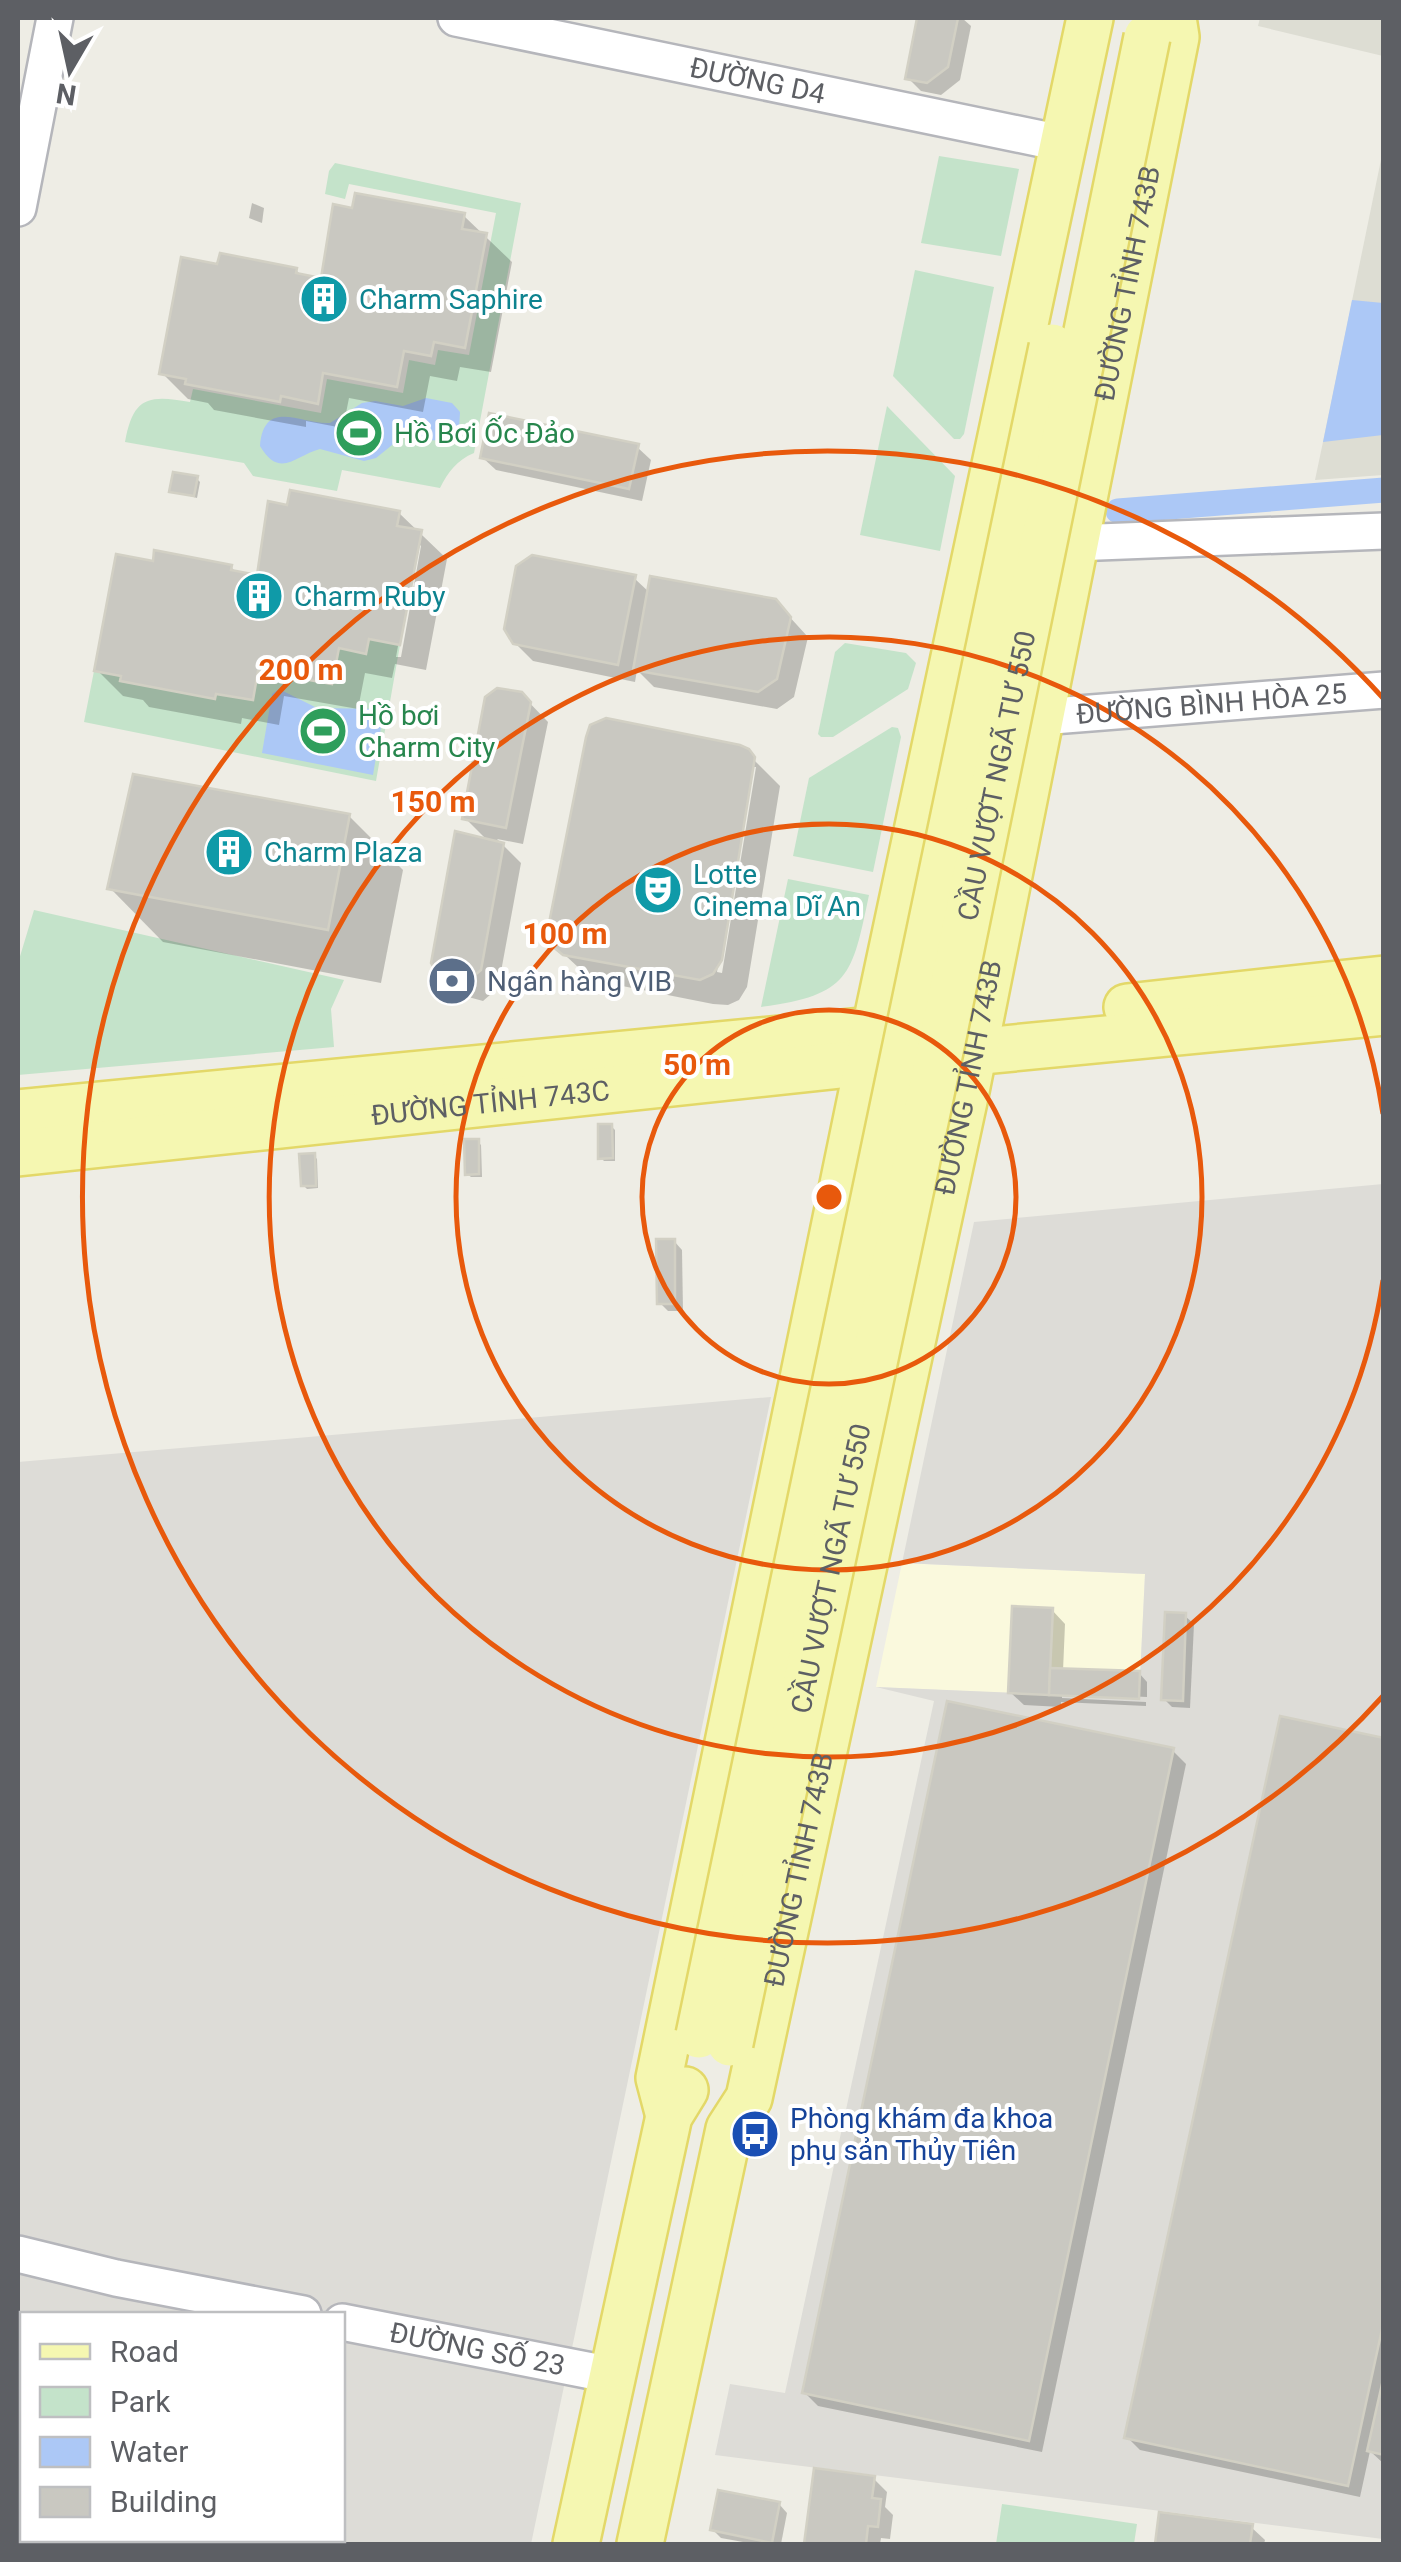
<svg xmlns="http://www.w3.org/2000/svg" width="1401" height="2562" font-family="Roboto,sans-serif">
  <rect width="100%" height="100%" fill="#eeede5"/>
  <path fill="#faf9dd" d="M902,1563L1145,1574L1139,1699L876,1687Z"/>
  <g fill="#dddcd7" fill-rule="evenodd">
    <path d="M1383,1184V2539L715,2455L730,2384L785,2393L934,1701L876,1687L1139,1698L1145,1574L902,1563L974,1222Z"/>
    <path d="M771,1397L531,2544H18V1462ZM22,2314H342V2540H22Z"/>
  </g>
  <g fill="#ddddd3">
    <path d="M1260,18H1383V56L1258,26Z"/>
    <path d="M1383,150V475L1315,480L1323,442Z"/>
  </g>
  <g fill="#c4e3ca">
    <path d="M939,156L1019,169L1001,256L921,243Z"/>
    <path d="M335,163L521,203L474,453C457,460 448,472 440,488L342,470L337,491L253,476L244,463L125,442C133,398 147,394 190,402L193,389L321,413L327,379L403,393L409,360L435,365L438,350L469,355L496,213L349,184L345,199L325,194L329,171Z"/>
    <path d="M915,270L994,287L964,434L960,439H954L893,376Z"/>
    <path d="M887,406L955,476L940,551L860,535Z"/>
    <path d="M369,639L400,645L376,781L84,722L94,671L121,676V682L214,699L216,694L252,700L258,671L332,684L339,648L366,653Z"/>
    <path d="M845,643L906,653L916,663L908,689L833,737H821L818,734L835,652Z"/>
    <path d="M892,727L898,728L901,737L873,872L793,856L809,778Z"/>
    <path d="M788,879L869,895C852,976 850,995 761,1007Z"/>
    <path d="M34,910L344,980L331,1009L334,1047L18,1075V963Z"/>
    <path d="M1002,2504L1137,2524L1134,2544H996Z"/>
  </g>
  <g fill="#acc8f6">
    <path d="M1352,300L1383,303V435L1323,442Z"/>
    <path d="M426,398L452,403L460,412L459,430C440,447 424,438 402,437L376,458L364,461L320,449C296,455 280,480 260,446C264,397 302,425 330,423L362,403L375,401L403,406Z"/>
    <path d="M279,689L317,708L384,709L373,775L262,753L272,694Z"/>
  </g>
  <g fill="#0003" fill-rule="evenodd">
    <path d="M920,18H962L971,26L960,80L941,95L921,91L908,78Z"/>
    <path d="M252,203L264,208L262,223L249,218Z"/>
    <path d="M464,216L512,262L491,372L460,367L457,381L430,376L423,412L349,398L343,428L306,421V427L214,410L208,403L188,399L162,373L219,267L296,270L303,277L324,281Z"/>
    <path d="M637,447L651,460L642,501L496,470L482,457Z"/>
    <path d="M197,479L200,482L197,498L172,491Z"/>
    <path d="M399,513L447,559L426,670L395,664L392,678L365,673L358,709L284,696L279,725L242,718L241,724L149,707L143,700L123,696L97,670L155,564L231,567L238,574L259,578ZM417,542L421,546L401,657H396Z"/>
    <path d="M634,578L650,593L775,601L808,637L794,697L777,709L654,687L637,670L635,682L533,661L515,643Z"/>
    <path d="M521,694L548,722L523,844L497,839L521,863L498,988L483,1001L461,995L442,976L488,841L465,818Z"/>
    <path d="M753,759L780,786L747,987L739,1000L728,1005L713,1004L592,980L553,944ZM750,767H756L722,973L717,972Z"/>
    <path d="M349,816L403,870L381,983L163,942L110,888Z"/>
    <path d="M611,1126L615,1130V1161H604L601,1158Z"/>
    <path d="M478,1142L481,1145L482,1177H471L467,1174Z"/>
    <path d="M314,1156L317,1159L318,1188L307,1189L303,1185Z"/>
    <path d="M674,1241L682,1250L683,1311H668L660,1303Z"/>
    <path d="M1052,1610L1065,1624L1063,1671L1139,1673L1147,1682V1697L1062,1693V1698L1146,1702V1706L1061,1702V1707L1024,1705L1010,1692Z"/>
    <path d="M1185,1616L1194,1624L1190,1708L1172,1707L1164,1699Z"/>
    <path d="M1384,1740V2464L1370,2451L1360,2497L1140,2450L1127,2437Z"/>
    <path d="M1173,1751L1186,1764L1042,2452L818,2406L805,2393Z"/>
    <path d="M816,2471L874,2479L887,2492L885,2507L893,2515L890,2539L881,2538L880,2544H806Z"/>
    <path d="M779,2504L787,2513L781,2544H754L721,2538L713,2530Z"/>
    <path d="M1161,2515L1251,2527L1265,2540L1264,2544H1158Z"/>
  </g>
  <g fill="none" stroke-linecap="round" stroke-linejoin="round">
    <path stroke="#acc8f6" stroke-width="25" d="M1118,511L1384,490"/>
  </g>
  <g fill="#c9c8c1" stroke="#d2d0c4" stroke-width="2.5">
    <path d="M917,18H958L948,67L927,83L905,79Z"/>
    <path d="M355,193L465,213L462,229L487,233L465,348L434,342L431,356L404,351L397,387L323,373L318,404L281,396L280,402L185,384L186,379L159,374L181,257L217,264L220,253L297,268L296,273L321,278L333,204L352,208Z"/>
    <path d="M489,413L639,444L629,489L480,458Z"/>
    <path d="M173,472L198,476L194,496L169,492Z"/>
    <path d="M290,490L400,511L397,526L422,530L400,645L369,639L366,654L339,648L332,684L258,671L253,700L216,694L215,699L120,681L121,676L94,671L116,554L153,561L154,550L232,565L231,570L257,575L268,501L287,505Z"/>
    <path d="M532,555L636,575L618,665L513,644L504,629L516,566Z"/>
    <path d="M650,576L776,599L791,617L777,679L758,692L633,670Z"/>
    <path d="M497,688L522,692L531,702L506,828L462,819L485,697Z"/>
    <path d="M606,718L740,745L749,749L755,757L722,960L713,974L700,980L563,955L551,945L549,923L586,737L590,725Z"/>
    <path d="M133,774L350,814L328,930L107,889Z"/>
    <path d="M455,831L504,843L481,970L464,984L440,978L431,963Z"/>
    <path d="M598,1124H612L613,1158L598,1159Z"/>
    <path d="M464,1139H479V1174L465,1175Z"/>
    <path d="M315,1153L316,1186H301L299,1154Z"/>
    <path d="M656,1239H675V1304H657Z"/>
    <path d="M1012,1606L1053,1608L1049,1695L1008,1693Z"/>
    <path d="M1165,1612L1186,1613L1183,1701L1161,1700Z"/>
    <path d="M1050,1668L1140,1671L1139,1699L1049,1695Z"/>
    <path d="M947,1701L1174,1748L1029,2441L802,2393Z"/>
    <path d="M1280,1716L1384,1738V2320L1348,2486L1124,2438Z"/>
    <path d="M1384,2375V2455L1367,2451Z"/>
    <path d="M814,2468L875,2476L872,2498L881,2499L878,2527L868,2526L866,2544H804Z"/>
    <path d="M718,2490L780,2502L772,2543L710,2530Z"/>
    <path d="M1159,2512L1253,2524L1250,2544H1155Z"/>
  </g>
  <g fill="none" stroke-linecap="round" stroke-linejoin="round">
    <g stroke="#b5b6bb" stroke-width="40">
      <g id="minor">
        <path id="s1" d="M456,18L1061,143"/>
        <path d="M18,208L55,18"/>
        <path d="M1073,543L1384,531"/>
        <path id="s2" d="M1040,717L1384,690"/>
        <path d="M18,2254L116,2278L303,2314"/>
        <path id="s3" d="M342,2322L612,2375"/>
      </g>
    </g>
    <g stroke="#e3d868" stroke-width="50">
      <g id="major">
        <path d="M1127,1007L1384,979"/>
        <path d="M18,1113L904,1027"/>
        <path id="s4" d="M18,1153L869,1062L1384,1012"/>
        <path d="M669,2116L659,2078L875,1029L1090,18"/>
        <path d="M576,2544L669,2116L685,2090"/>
        <path id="s5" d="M640,2544L729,2129L749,2098L964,1101L1176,37L1173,18"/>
      </g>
    </g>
    <use href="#minor" stroke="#fff" stroke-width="35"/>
    <use href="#major" stroke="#f5f7b1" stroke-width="45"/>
    <g stroke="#e3d868" stroke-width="50" stroke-linecap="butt">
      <g id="major-bridge">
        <path d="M699,2035L1052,347"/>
        <path id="s6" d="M730,2043L944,1032L1147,37"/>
      </g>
    </g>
    <use href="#major-bridge" stroke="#f5f7b1" stroke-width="45"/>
  </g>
  <g fill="none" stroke="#e8590c" stroke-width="5">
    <circle cx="829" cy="1197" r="187"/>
    <circle cx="829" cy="1197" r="373"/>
    <path d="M1383 1280A560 560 0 1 1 1383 1114"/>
    <path d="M1383 1696A746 746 0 1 1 1383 698"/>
  </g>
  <defs>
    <g id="building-disc" transform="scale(2.5)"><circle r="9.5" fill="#0f9aa8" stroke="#fff"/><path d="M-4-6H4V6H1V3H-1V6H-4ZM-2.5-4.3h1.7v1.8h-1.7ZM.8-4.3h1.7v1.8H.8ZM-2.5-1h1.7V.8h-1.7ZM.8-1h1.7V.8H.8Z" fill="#fff"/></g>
    <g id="stadium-disc" transform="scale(2.5)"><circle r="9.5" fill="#2e9e5b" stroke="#fff"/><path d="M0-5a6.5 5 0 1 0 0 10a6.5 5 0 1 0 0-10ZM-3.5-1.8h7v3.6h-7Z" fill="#fff"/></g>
    <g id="theatre-disc" transform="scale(2.5)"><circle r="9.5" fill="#0f9aa8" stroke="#fff"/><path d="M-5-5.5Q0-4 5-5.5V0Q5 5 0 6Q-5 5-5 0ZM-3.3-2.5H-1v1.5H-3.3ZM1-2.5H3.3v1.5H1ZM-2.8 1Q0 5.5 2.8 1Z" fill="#fff"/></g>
    <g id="bank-disc" transform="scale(2.5)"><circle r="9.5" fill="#5c6f8a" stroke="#fff"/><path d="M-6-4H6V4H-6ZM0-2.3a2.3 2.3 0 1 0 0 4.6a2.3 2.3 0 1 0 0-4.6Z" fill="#fff"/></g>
    <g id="bus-disc" transform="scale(2.5)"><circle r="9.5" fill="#1a4fb4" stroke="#fff"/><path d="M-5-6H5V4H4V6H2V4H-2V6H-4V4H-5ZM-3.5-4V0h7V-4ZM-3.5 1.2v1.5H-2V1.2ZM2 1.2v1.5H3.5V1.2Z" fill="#fff"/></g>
  </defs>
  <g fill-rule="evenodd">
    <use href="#building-disc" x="324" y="299"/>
    <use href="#stadium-disc" x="359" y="433"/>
    <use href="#building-disc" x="259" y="596"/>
    <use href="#stadium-disc" x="323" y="731"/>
    <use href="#building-disc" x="229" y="852"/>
    <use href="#theatre-disc" x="658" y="890"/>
    <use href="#bank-disc" x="452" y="981"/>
    <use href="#bus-disc" x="755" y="2134"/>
  </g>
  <g text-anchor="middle" stroke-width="8" stroke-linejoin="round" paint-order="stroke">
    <g font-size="28" fill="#5d5f64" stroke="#fff">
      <text dy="10" stroke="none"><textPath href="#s1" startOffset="308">ĐƯỜNG D4</textPath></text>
      <text dy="10" stroke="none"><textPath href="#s5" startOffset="2315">ĐƯỜNG TỈNH 743B</textPath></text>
      <text dy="10" stroke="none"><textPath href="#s2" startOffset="172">ĐƯỜNG BÌNH HÒA 25</textPath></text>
      <text dy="10" stroke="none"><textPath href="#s6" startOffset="1295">CẦU VƯỢT NGÃ TƯ 550</textPath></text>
      <text dy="10" stroke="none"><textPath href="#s5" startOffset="1505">ĐƯỜNG TỈNH 743B</textPath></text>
      <text dy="10" stroke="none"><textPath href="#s4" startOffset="475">ĐƯỜNG TỈNH 743C</textPath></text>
      <text dy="10" stroke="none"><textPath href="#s6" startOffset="485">CẦU VƯỢT NGÃ TƯ 550</textPath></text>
      <text dy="10" stroke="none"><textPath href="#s5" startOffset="695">ĐƯỜNG TỈNH 743B</textPath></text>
      <text dy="10" stroke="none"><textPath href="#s3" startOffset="138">ĐƯỜNG SỐ 23</textPath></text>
    </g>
    <g font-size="28" fill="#0d838f" stroke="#fff" text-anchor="start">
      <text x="359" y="309">Charm Saphire</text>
      <text x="294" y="606">Charm Ruby</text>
      <text x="264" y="862">Charm Plaza</text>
      <text x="693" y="884">Lotte<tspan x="693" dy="32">Cinema Dĩ An</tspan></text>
    </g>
    <g font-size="28" fill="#27864d" stroke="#fff" text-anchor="start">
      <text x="394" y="443">Hồ Bơi Ốc Đảo</text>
      <text x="358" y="725">Hồ bơi<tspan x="358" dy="32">Charm City</tspan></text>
    </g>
    <g font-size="28" fill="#4e5e75" stroke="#fff" text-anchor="start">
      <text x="487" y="991">Ngân hàng VIB</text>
    </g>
    <g font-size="28" fill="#164399" stroke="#fff" text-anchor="start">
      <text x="790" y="2128">Phòng khám đa khoa<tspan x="790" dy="32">phụ sản Thủy Tiên</tspan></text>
    </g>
  </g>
  <circle cx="829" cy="1197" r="15" fill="#e8590c" stroke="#fff" stroke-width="5"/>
  <g font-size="30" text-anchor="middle" font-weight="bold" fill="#e8590c" stroke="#fff" stroke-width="8" stroke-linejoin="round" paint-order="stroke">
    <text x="301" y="680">200 m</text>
    <text x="433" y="812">150 m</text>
    <text x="565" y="944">100 m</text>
    <text x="697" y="1075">50 m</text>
  </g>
  <rect width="1401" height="2562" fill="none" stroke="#5d5f64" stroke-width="40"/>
  <rect x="20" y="2312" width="325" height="230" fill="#ffffff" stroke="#bebfc1" stroke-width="2.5"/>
  <rect x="40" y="2344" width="50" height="15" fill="#f5f7b1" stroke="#bebfc1" stroke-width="2.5"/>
  <text x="110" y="2362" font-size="30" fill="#5d5f64">Road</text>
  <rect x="40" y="2387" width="50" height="30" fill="#c4e3ca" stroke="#bebfc1" stroke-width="2.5"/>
  <text x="110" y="2412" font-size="30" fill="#5d5f64">Park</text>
  <rect x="40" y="2437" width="50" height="30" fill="#acc8f6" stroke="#bebfc1" stroke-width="2.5"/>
  <text x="110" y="2462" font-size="30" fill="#5d5f64">Water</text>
  <rect x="40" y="2487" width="50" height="30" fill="#c9c8c1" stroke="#bebfc1" stroke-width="2.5"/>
  <text x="110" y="2512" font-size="30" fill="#5d5f64">Building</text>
  <g transform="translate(70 70) rotate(189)" stroke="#ffffff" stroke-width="8" paint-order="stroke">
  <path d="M0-8L18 38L0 25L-18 38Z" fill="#5d5f64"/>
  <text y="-15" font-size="28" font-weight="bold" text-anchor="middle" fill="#5d5f64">N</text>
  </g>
</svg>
